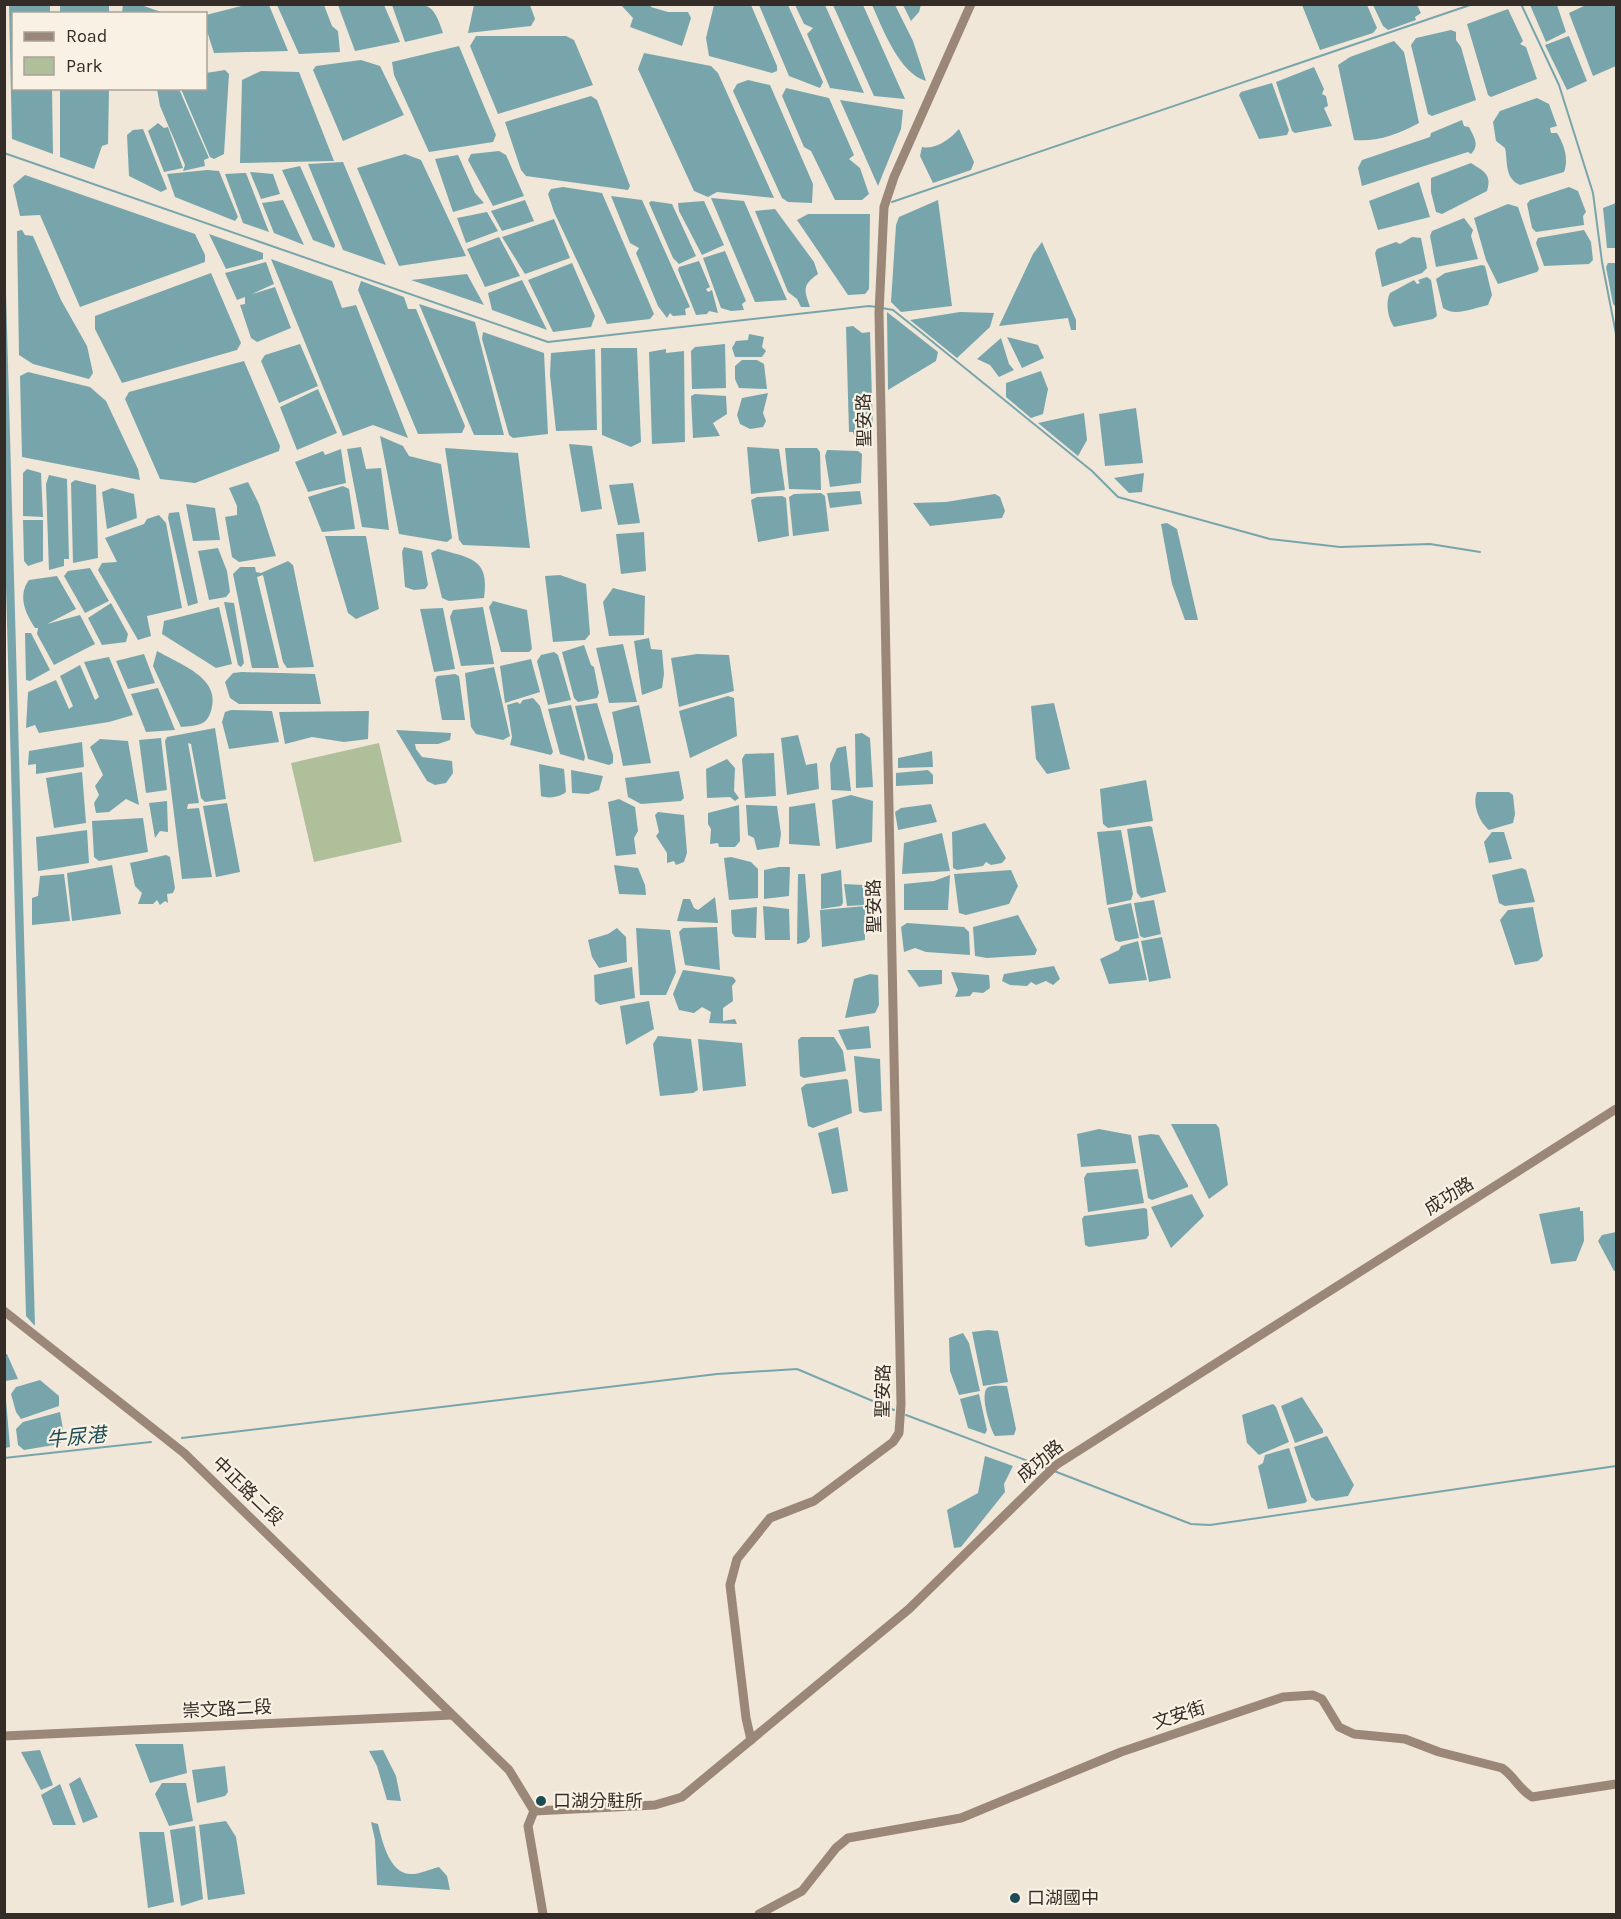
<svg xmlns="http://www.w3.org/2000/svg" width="1621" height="1919" font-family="Karla,'Noto Sans TC',sans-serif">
  <rect width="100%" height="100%" fill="#f0e7d9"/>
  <path fill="#aebf99" d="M379,743L402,842L314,862L291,763Z"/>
  <g fill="#78a5ac">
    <path d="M123,4L141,5L164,13H122Z"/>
    <path d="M249,4L269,5L288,51L214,53L206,28V15Z"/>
    <path d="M9,5H50V13L14,14V88L52,89L53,154L12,139Z"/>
    <rect x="60" y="5" width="49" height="8"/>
    <path d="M277,5H324L332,26L338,31L340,52L299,54Z"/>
    <path d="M338,5H384L400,42L355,51Z"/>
    <path d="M392,5C428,4 432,0 443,33L405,42Z"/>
    <path d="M474,5H530L535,19L531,26L468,33Z"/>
    <path d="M621,5H651V7L668,12H688L691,18L682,46L630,27L633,18Z"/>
    <path d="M714,5H751L777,66V71L772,73L709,56L706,38Z"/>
    <path d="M759,5H788L823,82L820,88L789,76Z"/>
    <path d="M795,5H825L864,93L830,88L807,34L813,28L804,24Z"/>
    <path d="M833,5H863L905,99L874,96Z"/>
    <path d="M872,5H895L913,41L926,81C899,73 883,29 872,5Z"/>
    <path d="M903,5H921L919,12L911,21Z"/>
    <path d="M1302,5H1367L1377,28L1373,33L1320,50Z"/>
    <path d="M1373,5H1417L1421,13L1415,17L1416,20L1388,30L1383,26Z"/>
    <path d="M1530,5H1557L1566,32L1546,42Z"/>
    <path d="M1586,5H1616V66L1593,76L1569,13Z"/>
    <path d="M1508,9L1523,41L1520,44L1526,47L1537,79L1491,97L1488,95L1467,24Z"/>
    <path d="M1451,30L1456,32V40L1461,47L1476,100L1432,116L1428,114L1411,45L1416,38Z"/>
    <path d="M476,36H566L574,40L593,85L498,114L470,46Z"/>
    <path d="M1569,36L1587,81L1567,90L1545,45Z"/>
    <path d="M1394,41L1404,52L1419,123C1399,134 1378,142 1354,140L1338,65L1350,57Z"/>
    <path d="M459,46L496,135L493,142L429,152L394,75L392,62Z"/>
    <path d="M644,53L711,66L718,73L774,198L717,192L708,197L694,191L638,69Z"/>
    <path d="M361,60L380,66L404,115L343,141L313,70L316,66Z"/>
    <path d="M1314,67L1324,89L1322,94L1326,96L1328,106L1324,108L1332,126L1295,133L1292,131L1276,82Z"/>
    <path d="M225,70L229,74L224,154L214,159L210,157L181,89L206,88V73Z"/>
    <path d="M261,71L299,72L334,161L240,163L242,80Z"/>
    <path d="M748,80L770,85L813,184L812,203L788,202L782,198L733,91L737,84Z"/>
    <path d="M1272,83L1289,130L1287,135L1259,139L1239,95L1241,92Z"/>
    <path d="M786,88L829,98L854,155L849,159L860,168L869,194L862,200H835L811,151L804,147L782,96Z"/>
    <path d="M60,89H109L108,144L102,146L94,169L60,157Z"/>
    <path d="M157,89H179L209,158L204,160L205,166L183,171L185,165L160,106Z"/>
    <path d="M591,96L597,100L630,186L628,190L526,176L521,170L505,122Z"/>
    <path d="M1537,98L1549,104L1557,126L1550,128L1551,133H1557C1564,144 1569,159 1564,172L1520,185C1504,178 1508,161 1505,148L1496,141L1493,122L1500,111Z"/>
    <path d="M840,100L903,110L901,129L878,186Z"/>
    <path d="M1462,120L1464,126L1469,127C1474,137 1480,145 1471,154L1468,152L1362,186L1358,168L1362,160L1430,137L1431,133Z"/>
    <path d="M158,123L164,128L168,127L183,168L164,172L148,131Z"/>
    <path d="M143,129L167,189L161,192L129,176L127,135L133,130Z"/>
    <path d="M959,129L974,162L971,170L933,183L920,156L922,147C936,150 950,139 959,129Z"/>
    <path d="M499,151L506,155L524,196L493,206L468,160L471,154Z"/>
    <path d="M405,154L421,160L466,256L399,266L357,168Z"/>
    <path d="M458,155L475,193L484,203L453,212L435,159Z"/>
    <path d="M343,162L386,265L343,250L308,164Z"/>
    <path d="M1471,163C1481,170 1493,173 1487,191L1442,214L1436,212L1431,192V178Z"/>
    <path d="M300,166L335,245L334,248L313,240L282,170Z"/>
    <path d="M207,170L219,171L238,217L235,221L175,197L167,174Z"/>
    <path d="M250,172L273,174L280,194L261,199Z"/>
    <path d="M243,173H246L269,232L243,223L225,174Z"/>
    <path d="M25,175L195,234L205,255V262L80,307L40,215L20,216L13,185Z"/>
    <path d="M1419,182L1430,217L1378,230L1369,201Z"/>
    <path d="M563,187L602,193L654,314L650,319L607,324L554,212L548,194L551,189Z"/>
    <path d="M1569,187L1578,191L1586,212L1583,216L1584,225L1536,232L1532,228L1527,204L1530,200Z"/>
    <path d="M611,196L642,200L690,307L685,309L686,315L673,316L670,313L667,318L658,306L636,253L639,248L630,243Z"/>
    <path d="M711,198L744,201L787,300L755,302Z"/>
    <path d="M283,200L304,245L274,233L262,203Z"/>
    <path d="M525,200L534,221L502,231L491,211Z"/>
    <path d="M938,200L952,306L901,312L891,302L896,225L899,217Z"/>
    <path d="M651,201L672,204L696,256L679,264L673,258L649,203Z"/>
    <path d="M704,201L724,245L702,255L679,211L678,203Z"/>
    <path d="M1616,203V248H1607L1603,208Z"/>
    <path d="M1508,204L1518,207L1539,269L1537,272L1498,284L1486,260L1474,218Z"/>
    <path d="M775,209L814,262L818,274C802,285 804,290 810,307H801L797,299L788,292L755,211Z"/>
    <path d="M487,212L498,231L466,243L457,218Z"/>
    <path d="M808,214H870L869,289L865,294L848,295L797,220Z"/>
    <path d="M1464,218L1473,230L1471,236L1478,259L1436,267L1430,236L1432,231Z"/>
    <path d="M554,219L570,258L525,274L502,237Z"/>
    <path d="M4,222L35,1326L26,1316L5,551Z"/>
    <path d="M22,230L25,235L33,236L61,300L87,346L93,373L89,379L33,364L19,355L17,231Z"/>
    <path d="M1584,230L1591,242L1593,260L1589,264L1544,266L1536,243L1538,238Z"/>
    <path d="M209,234L263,253V259L226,269Z"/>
    <path d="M499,237L520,276L485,287L467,249Z"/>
    <path d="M1412,237L1421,238L1427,268L1422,273L1382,287L1375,253L1377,249L1396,242L1400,244Z"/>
    <path d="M1042,242L1076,320V330H1071L1068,318L999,326L1033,254Z"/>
    <path d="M725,251L746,301L742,304L744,310L731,311L721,308L703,258Z"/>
    <path d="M271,259L332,281L342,308L356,305L408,438L373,425L343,436Z"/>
    <path d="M699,261L710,287L706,289L708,292L712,290L718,313L709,311L707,314L696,315L678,270L679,267Z"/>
    <path d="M266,262L274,284L252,294L275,287L291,328L257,342L251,338L240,305L245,304V297L237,300L225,273Z"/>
    <path d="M572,263L595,316L591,327L553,332L528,280Z"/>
    <path d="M1608,263H1616V307L1613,304L1606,267Z"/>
    <path d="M1482,265L1485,266L1492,295L1488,305C1474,308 1455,317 1443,308L1436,279L1445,273Z"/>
    <path d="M211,273L241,343L237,350L122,383L95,329V316Z"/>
    <path d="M467,274L484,305L411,280Z"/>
    <path d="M1427,277L1431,280L1437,316L1433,319L1394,327C1388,319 1385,302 1390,293L1414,280L1417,284L1420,283L1418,280Z"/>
    <path d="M522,280L547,330L492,310L488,293Z"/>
    <path d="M361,281L404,297L408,309H416L465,426L462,433L418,434L358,290Z"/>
    <path d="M419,304L475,322L504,435H474Z"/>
    <path d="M887,312L938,352L936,361L888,390Z"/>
    <path d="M960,312L994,313L990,327L957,358L910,320Z"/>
    <path d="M853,326L862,333L870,332L873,433L855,438L853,432H849L846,327Z"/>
    <path d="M483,332L544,353L548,434L513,438L509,435L482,339Z"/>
    <path d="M749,334L764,337L762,347L766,351L762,357H735L732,348L736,341L748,340Z"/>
    <path d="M1007,337L1038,345L1044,358L1022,368Z"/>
    <path d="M1001,338L1009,364L1014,370L999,377L990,365L977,359Z"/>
    <path d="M300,344L318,386L279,403L261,361L265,355Z"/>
    <path d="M725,344L726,388L692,389L691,351L695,347Z"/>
    <path d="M601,348H637L641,442L631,447L602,435Z"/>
    <path d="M595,349L597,430L556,431L550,375L551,353Z"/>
    <path d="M666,349V353L684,351L685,442L652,444L649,352Z"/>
    <path d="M742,360H757L764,364L767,389L739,388L735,379V366Z"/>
    <path d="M244,361L280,446L279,451L195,483L160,479L125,399L129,392Z"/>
    <path d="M1041,371L1048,389L1043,414L1031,418L1006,397V383Z"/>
    <path d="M28,372L90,387L106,401L138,469L140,480L22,457L20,376Z"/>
    <path d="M318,389L337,433L297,450L280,407Z"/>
    <path d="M768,393L763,413L766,421L763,427L750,429L740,424L737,415L742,398Z"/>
    <path d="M695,394L726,396L727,414L713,423L720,436L693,438L691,396Z"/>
    <path d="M1136,408L1143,463L1105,466L1099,414Z"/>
    <path d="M1084,413L1087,440L1078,456L1038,423Z"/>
    <path d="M380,436L403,446L409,456L441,464L452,538L447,542L399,534Z"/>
    <path d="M569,444L592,446L602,509L581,512Z"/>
    <path d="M361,447L366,469L381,468L389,530L362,527L347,449Z"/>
    <path d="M747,447L779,449L785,490L751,494Z"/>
    <path d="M445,448L518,453L530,548L463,545L459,540Z"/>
    <path d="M785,448H817L820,452L821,490L789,489Z"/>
    <path d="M341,449L346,483L308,492L295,462L323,451L325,455Z"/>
    <path d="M827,450L858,451L862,454L861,483L830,487L825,456Z"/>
    <path d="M27,469L41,473L43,517L23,516V473Z"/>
    <path d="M1144,473L1142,492L1129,493L1114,478Z"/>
    <path d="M49,475L67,479L69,559H64V566L49,570L46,484Z"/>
    <path d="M75,480L96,485L98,558L73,563L71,483Z"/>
    <path d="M248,482L259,504L276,556L239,562L232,557L225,517L237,515V506L229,488Z"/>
    <path d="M633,483L640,523L618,525L609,485Z"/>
    <path d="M343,486L349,489L355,529L322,532L308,497Z"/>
    <path d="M112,488L134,494L137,518L107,529L102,492Z"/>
    <path d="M860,491L862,504L830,508L827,493Z"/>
    <path d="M821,493L825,496L829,531L793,536L789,497L794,494Z"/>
    <path d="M995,494L1000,497L1005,511L1002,518L930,526L913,503L946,502Z"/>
    <path d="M782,496L786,498L789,536L758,542L751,500L757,497Z"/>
    <path d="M186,504L215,508L220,540L193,541Z"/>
    <path d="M179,512L198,603L188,606L168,518L169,513Z"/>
    <path d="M159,515L166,523L182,608L147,616L151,636L138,640L98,570L102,563L117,562L105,538L144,524L147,519Z"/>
    <path d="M23,520H43V561L28,566L24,561Z"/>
    <path d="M1167,523L1177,529L1198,620H1185L1172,584L1161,524Z"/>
    <path d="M644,532L646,571L621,574L616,534Z"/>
    <path d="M325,536H366L379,609L356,619L348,613Z"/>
    <path d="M404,547L422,551L428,585L425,589L414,590L405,587L402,552Z"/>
    <path d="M218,548L227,571L230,592L226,597L209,600L198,551Z"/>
    <path d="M438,549C470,558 490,558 484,598L449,601L442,598L431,553Z"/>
    <path d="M288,561L293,565L314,667L287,668L283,662L263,575L257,577L279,668H252L233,574L240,567H255L256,572L261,573Z"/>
    <path d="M90,568L109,601L85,613L64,576L68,571Z"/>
    <path d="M560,575L586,584L590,634L585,640L553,642L545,576Z"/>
    <path d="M57,576L76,609L47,624L80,615L95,644L54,665L37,634L38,628H35C26,614 17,596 29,580Z"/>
    <path d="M613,588L645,596L644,635L609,636L603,602Z"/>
    <path d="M493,601L527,610L532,649L529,652H501L489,607Z"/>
    <path d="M224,602L234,603L244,663L241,667L238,665Z"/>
    <path d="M111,603L128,634L126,642L102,645L88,618Z"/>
    <path d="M219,607L232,664L216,668L162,634L164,621Z"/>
    <path d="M483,607L494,664L461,666L450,617L453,610Z"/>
    <path d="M443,608L455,669L434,672L420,609Z"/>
    <path d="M25,633H31L50,670L30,681L26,680Z"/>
    <path d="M649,638L651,649L662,650L664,674L662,688L642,695L634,641Z"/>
    <path d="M623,644L637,702L609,703L596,648Z"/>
    <path d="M584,645L591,665L594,667L599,693L597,698L578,702L574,698L562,652Z"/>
    <path d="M157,651C181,665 222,678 211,711C206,727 196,725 181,727L153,666Z"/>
    <path d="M554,652L558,655L571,700L548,705L537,661L541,655Z"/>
    <path d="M144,654L155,683L128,689L116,661Z"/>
    <path d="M697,654L729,655L734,691L679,707L671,658Z"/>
    <path d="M109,657L133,715L109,722L39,733L35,725L26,728L28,692L56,680L69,709L73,706L60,676L80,665L95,700L99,697L84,662Z"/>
    <path d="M531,659L540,692L505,703L500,666Z"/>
    <path d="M494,667L510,736L503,740L476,734L471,727L465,673Z"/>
    <path d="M242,672L315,674L321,704H239L230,698L225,682L233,673Z"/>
    <path d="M455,674L459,676L465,720H442L435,680L437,676Z"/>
    <path d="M158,688L175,730L146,732L131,694Z"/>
    <path d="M728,696L734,698L737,736L690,758L679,711Z"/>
    <path d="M533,698L540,706L553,752L551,755L510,745L512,737L507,705L517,702L520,704L523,700Z"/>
    <path d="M597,703L613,755V763L609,765L588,759L575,706Z"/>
    <path d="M1054,703L1070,769L1047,774L1036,759L1031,706Z"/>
    <path d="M571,705L585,757L584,761L560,754L548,709Z"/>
    <path d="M639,705L651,763L623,766L612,712Z"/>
    <path d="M231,710L272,711L279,742L229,749L222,722L225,712Z"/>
    <path d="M369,711L368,739L344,742L312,737L285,744L279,712Z"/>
    <path d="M215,728L226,799L205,802L201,798L191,744L188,743L199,803L188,804L187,809L199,808L212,877L182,879L165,741L167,737Z"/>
    <path d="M396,730L451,733L450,740L438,744H415L416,749L422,757L452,761L453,773L446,783L435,785L427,781Z"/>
    <path d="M862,733L870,738L873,787L856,788L855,734Z"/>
    <path d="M798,735L806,765L817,763L819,789L787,795L781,738Z"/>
    <path d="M161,738L167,790L146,793L139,740Z"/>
    <path d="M100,739L128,741L139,805L126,799L109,812L96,813L94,803L99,795L95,786L103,775L90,747Z"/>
    <path d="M82,742L84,767L36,774V764L28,765L29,751Z"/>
    <path d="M846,746L851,791L831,790L830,764L837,748Z"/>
    <path d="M932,751L933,767L898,768V758Z"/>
    <path d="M774,753L776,796L745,798L742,759L745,754Z"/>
    <path d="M727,759L735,768L734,791L739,798L735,801L730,797L707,798L706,769Z"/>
    <path d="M539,764L564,769L566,792C560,797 549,799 541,796Z"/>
    <path d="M571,770L603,776L599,790L588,794L572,793Z"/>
    <path d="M928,770L933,775V784L896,786V773Z"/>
    <path d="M679,771L684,798L681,801L641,804L628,797L625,778Z"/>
    <path d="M82,772L86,823L54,828L46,778Z"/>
    <path d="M1146,780L1153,821L1108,828L1103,824L1100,789Z"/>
    <path d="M1477,792H1509L1513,795L1515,814L1513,823L1489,830C1479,822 1472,804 1477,792Z"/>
    <path d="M851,795L873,801L872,842L836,849L832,800Z"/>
    <path d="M619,799L635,807L638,831L634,838L636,854L616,856L608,802Z"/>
    <path d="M167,801L168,832L160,831L155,838L149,803Z"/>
    <path d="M227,803L240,872L216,877L203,806Z"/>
    <path d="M815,803L820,846L789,844V807Z"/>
    <path d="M931,804L937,822L898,830L895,812L901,808Z"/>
    <path d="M739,805L740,841L735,847H719L718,843L710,844L711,829L708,824V813Z"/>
    <path d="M746,805L777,806L781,834L779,847L757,850L754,838L748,835Z"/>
    <path d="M658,812L684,815L687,853L684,862L676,865L674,861L667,863V853L656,836L659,832L655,815Z"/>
    <path d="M143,818L148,852L99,861L94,857L92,821Z"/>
    <path d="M985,823L1006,858L1002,863L991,865L986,862L983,866L957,870L953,868L952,832Z"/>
    <path d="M1149,826L1152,827L1166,892L1141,898L1137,893L1127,829Z"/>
    <path d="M87,830L89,863L38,871L36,837Z"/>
    <path d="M1121,830L1133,894L1131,900L1107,905L1097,832Z"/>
    <path d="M1492,832H1504L1512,859L1489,863L1484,842Z"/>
    <path d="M942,833L950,871L902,874L904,843Z"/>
    <path d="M166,855L170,857L175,888L173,893L167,894L168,903L165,901L160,905L157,900L153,904H138L142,893L135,886L130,863Z"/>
    <path d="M731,857L751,862L758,869V898L729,900L724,858Z"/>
    <path d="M112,865L121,914L72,921L67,873Z"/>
    <path d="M614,865L638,868L645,885L646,895L619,894Z"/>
    <path d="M779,867H790L789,896L764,899V870Z"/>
    <path d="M1522,868L1526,870L1535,902L1505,906L1499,903L1492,875Z"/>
    <path d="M841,870L843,903L841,906L821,909V874Z"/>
    <path d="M1011,870L1018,886L1009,904L966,915L959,913L954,874Z"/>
    <path d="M64,874L70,921L32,925V898L38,896L40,876Z"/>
    <path d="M798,874H805L810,937L806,942L797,944Z"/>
    <path d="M950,875L948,910H904V884L934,881Z"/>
    <path d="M844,884L863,885L864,905L847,906Z"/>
    <path d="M715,897L718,923L677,921L683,899H690L694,908L698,910Z"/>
    <path d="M1154,900L1161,934L1144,938L1140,936L1134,903Z"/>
    <path d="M1131,903L1139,938L1119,942L1115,940L1108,908Z"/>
    <path d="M763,906L789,909L790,940H765Z"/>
    <path d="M865,906V940L822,947L820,910Z"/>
    <path d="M757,907L756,938L735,937L732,933L731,910Z"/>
    <path d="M1533,907L1543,956L1538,961L1515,965L1500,920L1508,910Z"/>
    <path d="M1018,915L1037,950L1035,955L987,958L975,956L973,927Z"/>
    <path d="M907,923L964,927L969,932L970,955L926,952L915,948L904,952L901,927Z"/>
    <path d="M717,927L720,970L685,965L679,932L683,928Z"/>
    <path d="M617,928L626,937L627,962L599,968L592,957L588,940L608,934Z"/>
    <path d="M636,928L670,930L676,972L666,995H640Z"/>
    <path d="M1162,937L1171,978L1149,982L1141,941Z"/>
    <path d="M1138,941L1147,980L1109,984L1100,959L1119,950L1121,946Z"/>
    <path d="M1054,966L1060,979L1053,985L1046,981L1036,985L1031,982L1027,986L1010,985L1002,981L1004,974Z"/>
    <path d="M632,967L635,998L600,1005L595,1001L594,975Z"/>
    <path d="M683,970L733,977L736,981L732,986L733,1001L723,1008V1021L735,1019L737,1024L709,1023L711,1012L702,1007L694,1013L679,1010L673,994Z"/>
    <path d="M907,970H942V984L919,987Z"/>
    <path d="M951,972L989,975L990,988L983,993L973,992L970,996L955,997L958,990Z"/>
    <path d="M870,974L878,975L879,1005L875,1013L845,1018L854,979Z"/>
    <path d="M649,1001L654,1029L626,1045L620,1006Z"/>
    <path d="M869,1026L871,1048L847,1050L838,1030Z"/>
    <path d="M658,1036L691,1039L698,1090L693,1093L660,1096L653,1044Z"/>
    <path d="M801,1037H834L843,1051L846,1071L804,1078L800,1076L798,1040Z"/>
    <path d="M698,1039L742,1043L746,1086L703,1091Z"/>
    <path d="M854,1056L880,1059L882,1111L864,1113L859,1111Z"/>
    <path d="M846,1079L848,1080L852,1113L813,1128L808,1126L801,1088L806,1084Z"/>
    <path d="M1171,1124H1216L1219,1128L1228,1185L1209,1199Z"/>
    <path d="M838,1127L848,1191L832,1194L818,1133Z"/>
    <path d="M1099,1129L1131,1135L1136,1163L1081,1167L1077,1134Z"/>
    <path d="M1151,1134L1159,1135L1188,1185V1187L1152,1200L1148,1198L1138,1136Z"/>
    <path d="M1138,1169L1144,1203L1088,1212L1084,1178L1087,1173Z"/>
    <path d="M1192,1194L1204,1216L1171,1248L1151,1207Z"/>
    <path d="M1580,1207V1211H1583L1584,1241L1576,1261L1551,1264L1539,1214Z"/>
    <path d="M1144,1208L1147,1209L1149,1235L1146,1239L1089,1247L1085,1245L1082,1219L1084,1216Z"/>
    <path d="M1616,1232V1270L1614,1271L1598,1241L1602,1235Z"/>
    <path d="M988,1330L998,1331L1008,1382L983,1386L972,1332Z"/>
    <path d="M963,1333L969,1343L980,1391L959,1395L950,1371L949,1338Z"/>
    <path d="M5,1354H7L18,1379L5,1381Z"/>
    <path d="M40,1380L59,1396V1406L21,1419L16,1412L11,1394L16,1387Z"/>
    <path d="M1007,1386L1016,1429L1014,1435L995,1436C990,1429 980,1395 987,1388C991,1385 1001,1386 1007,1386Z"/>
    <path d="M5,1389L10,1447L5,1448H4Z"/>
    <path d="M979,1394L987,1430L985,1434L968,1428L960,1399Z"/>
    <path d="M1302,1397L1323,1430V1433L1295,1443L1281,1406Z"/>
    <path d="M1273,1404L1276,1407L1289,1442L1259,1455L1247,1443L1242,1415Z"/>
    <path d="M60,1412L64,1435L60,1444L24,1450L18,1445L16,1429L23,1422Z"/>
    <path d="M1327,1436L1354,1485L1348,1496L1316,1501L1311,1497L1294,1447Z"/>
    <path d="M1289,1448L1307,1501L1305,1503L1268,1509L1258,1466L1263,1463L1265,1455Z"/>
    <path d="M985,1456L1013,1466L1004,1484L1005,1492L961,1547L954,1548L947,1510L978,1493Z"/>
    <path d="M135,1744H183L187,1773L150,1783Z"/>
    <path d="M40,1750L53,1785L41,1790L21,1752Z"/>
    <path d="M383,1750L396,1776L401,1801L387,1800L377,1766L369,1751Z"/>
    <path d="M225,1766L228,1792L225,1796L197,1803L192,1770Z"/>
    <path d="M80,1777L98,1817L83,1823L69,1784Z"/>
    <path d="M162,1783H186L193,1821L169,1826L155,1794Z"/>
    <path d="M60,1784L76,1825H53L41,1795Z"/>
    <path d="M226,1821L236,1837L245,1894L208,1900L199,1825Z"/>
    <path d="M371,1822L378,1824C382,1840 389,1873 410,1874C418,1875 430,1869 439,1867L447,1876L450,1890L377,1885L375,1840Z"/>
    <path d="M195,1826L203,1899L181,1906L170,1830Z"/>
    <path d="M139,1832H164L174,1902L148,1908Z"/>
  </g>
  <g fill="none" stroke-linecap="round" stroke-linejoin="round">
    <g stroke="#78a5ac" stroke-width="2">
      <path d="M1521,4L1559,85L1593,193L1602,262L1616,334"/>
      <path d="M4,153L548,342L869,306L877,307"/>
      <path d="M892,202L1473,4"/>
      <path d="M882,308L893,310L918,330L1092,471L1118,497L1270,539L1340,547L1430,544L1480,552"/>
      <path d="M906,1415L1049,1469"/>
      <path d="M182,1438L717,1374L797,1369L894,1410"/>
      <path d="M4,1458L151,1442"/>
      <path d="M1054,1471L1191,1524L1210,1525L1616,1466"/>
    </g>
    <g stroke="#9b8777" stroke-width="9">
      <path d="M4,1311L184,1453L509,1770L534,1811"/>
      <path d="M4,1736L452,1715"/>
      <path d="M751,1740L746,1718L730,1585L737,1559L770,1518L814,1501L893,1442L899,1433L901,1404L879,313L884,207L894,177L971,4"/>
      <path d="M534,1811L655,1805L682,1797L909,1609L1056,1465L1616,1109"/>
      <path d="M534,1811L528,1826L543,1914"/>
      <path d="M759,1914L802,1891L836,1848L848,1838L961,1818L1121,1752L1283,1697L1313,1695L1322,1699L1339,1727L1354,1734L1405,1739L1439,1752L1502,1768C1514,1776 1519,1789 1532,1797L1616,1784"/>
    </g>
  </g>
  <g fill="#1d4b54" stroke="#f8f1e4" stroke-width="2">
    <circle cx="541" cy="1801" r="6"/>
    <circle cx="1015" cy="1898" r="6"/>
  </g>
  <g text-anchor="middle" stroke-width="4.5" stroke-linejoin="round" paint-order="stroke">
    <g font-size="18" fill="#342c26" stroke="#f8f1e4">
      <text transform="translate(864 420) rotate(-91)" y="6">聖安路</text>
      <text transform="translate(874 906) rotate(-91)" y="6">聖安路</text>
      <text transform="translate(1449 1196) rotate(-32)" y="6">成功路</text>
      <text transform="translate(883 1391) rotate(-89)" y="6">聖安路</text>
      <text transform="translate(1040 1461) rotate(-40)" y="6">成功路</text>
      <text transform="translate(248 1491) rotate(44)" y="6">中正路二段</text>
      <text transform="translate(227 1709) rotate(-3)" y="6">崇文路二段</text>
      <text transform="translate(1179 1715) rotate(-18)" y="6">文安街</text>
    </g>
    <g font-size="18" fill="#342c26" stroke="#f8f1e4" text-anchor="start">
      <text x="553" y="1807">口湖分駐所</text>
      <text x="1027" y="1904">口湖國中</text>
    </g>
    <g font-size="20" font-style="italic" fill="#1d4b54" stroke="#f8f1e4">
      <text transform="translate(76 1437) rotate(-6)" y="7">牛尿港</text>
    </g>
  </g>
  <rect width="1621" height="1919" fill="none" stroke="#342c26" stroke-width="12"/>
  <rect x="12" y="12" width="195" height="78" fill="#f8f1e4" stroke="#aaa298" stroke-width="1.5"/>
  <rect x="24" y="32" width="30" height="9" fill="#9b8777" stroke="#aaa298" stroke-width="1.5"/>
  <text x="66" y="42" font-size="18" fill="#342c26">Road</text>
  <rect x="24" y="57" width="30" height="18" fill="#aebf99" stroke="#aaa298" stroke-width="1.5"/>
  <text x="66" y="72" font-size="18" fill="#342c26">Park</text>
</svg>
